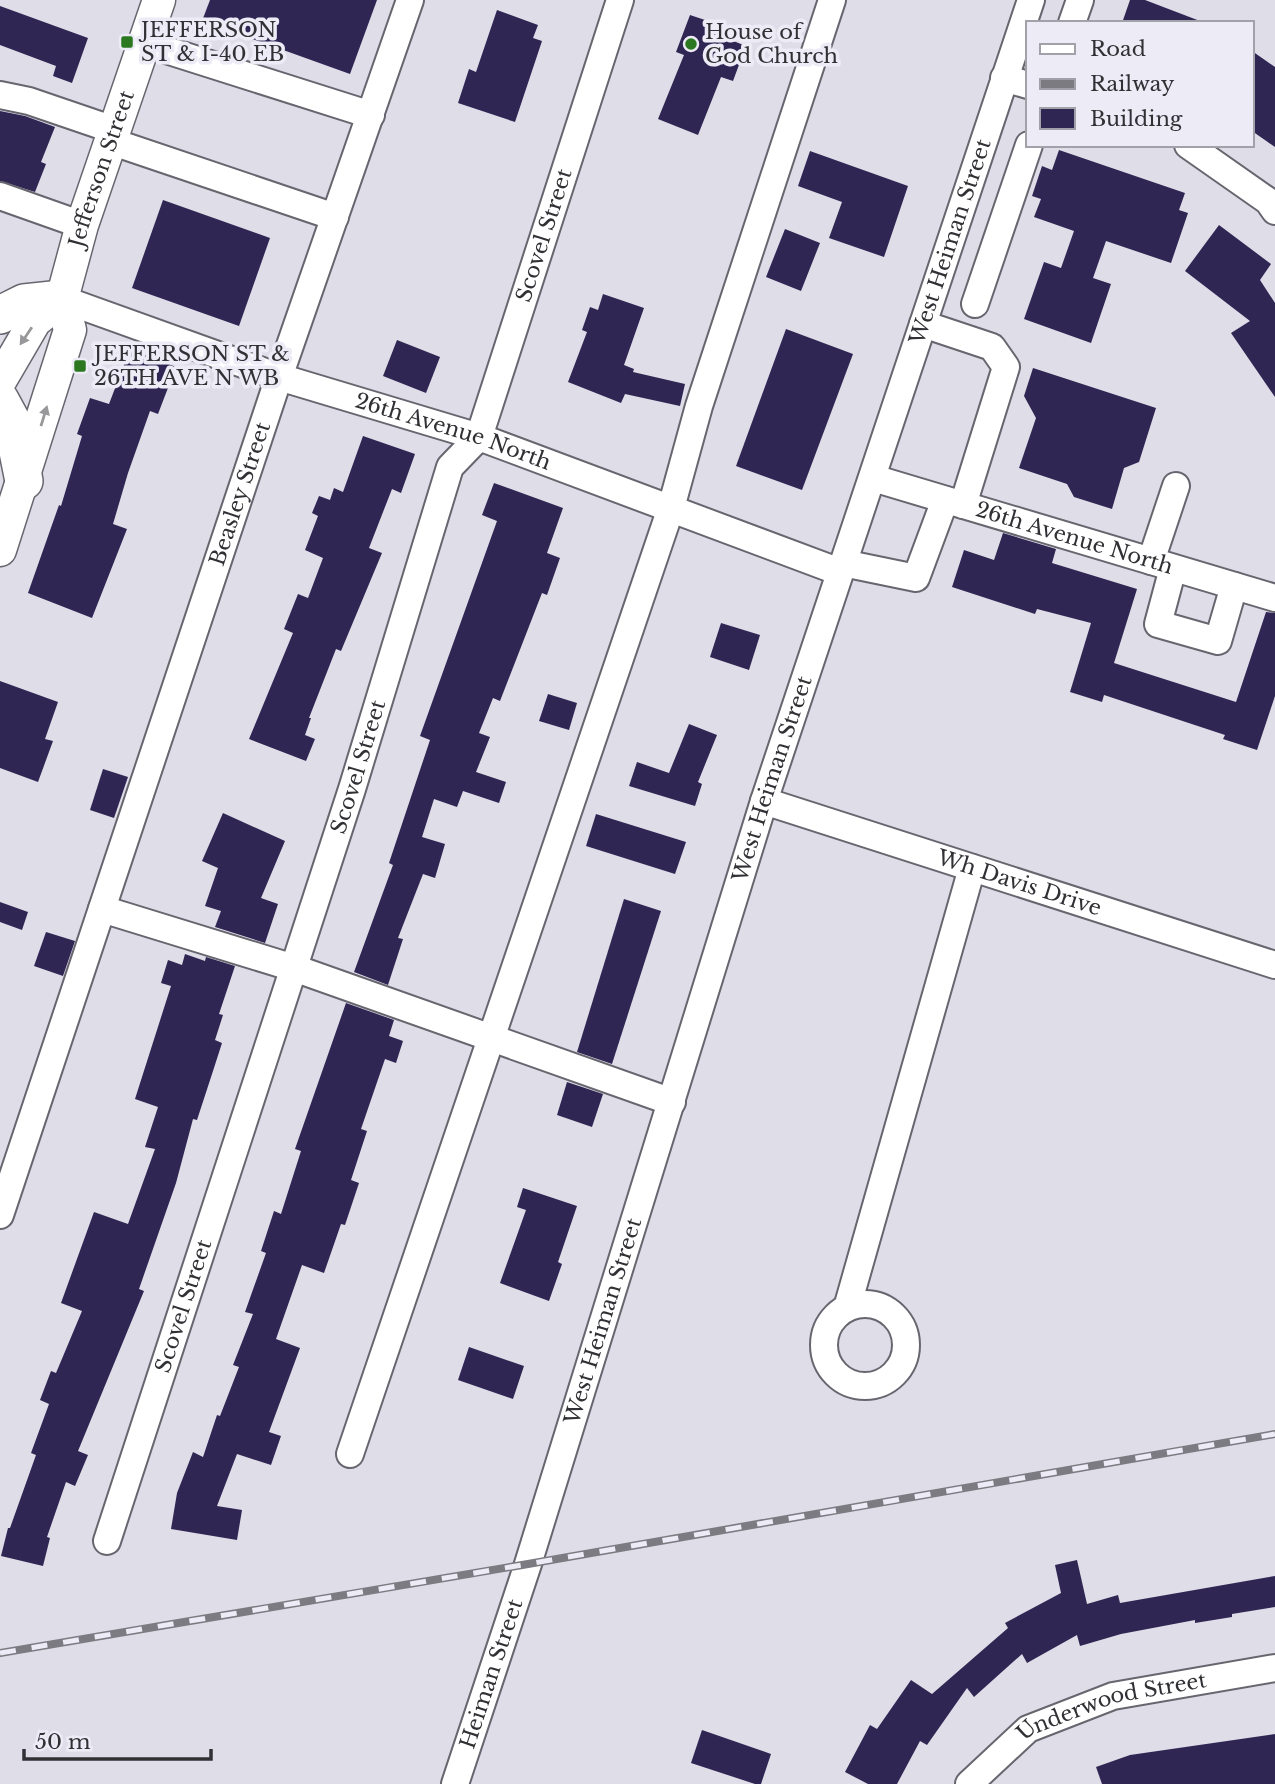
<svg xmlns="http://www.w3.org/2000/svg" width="1275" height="1784" font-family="'Libre Baskerville',serif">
  <rect width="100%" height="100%" fill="#dfdde8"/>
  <g fill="#302653">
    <path d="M210,0H377L350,74L202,21Z"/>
    <path d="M1130,0H1145L1200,21V23H1122Z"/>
    <path d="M0,6L88,38L72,83L53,76L56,66L0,45Z"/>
    <path d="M497,10L538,25L533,38L542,41L515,122L458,103L469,69L476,72Z"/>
    <path d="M690,15L711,22L708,31L746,46L733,81L721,77L698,135L658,119L684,55L676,52Z"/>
    <path d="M1252,51L1275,67V147L1252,131Z"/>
    <path d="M0,111L25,116L55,127L41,162L46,164L35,192L0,181Z"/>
    <path d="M1059,150L1185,193L1179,210L1188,213L1171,263L1106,241L1093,278L1111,284L1091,343L1024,319L1044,262L1061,268L1074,231L1034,217L1041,199L1032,196L1042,166L1052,170Z"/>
    <path d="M810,151L908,186L884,257L829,238L842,202L798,186Z"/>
    <path d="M163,200L270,238L239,326L132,288Z"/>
    <path d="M1219,225L1271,264L1260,280L1275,303V397L1231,333L1250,321L1185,271Z"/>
    <path d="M785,229L820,243L801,291L766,277Z"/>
    <path d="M603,294L644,308L624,365L634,369L633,372L685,384L680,406L625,394L621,403L568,382L587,332L582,330L590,307L598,310Z"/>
    <path d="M786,329L853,354L802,490L736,466Z"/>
    <path d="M397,340L440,357L426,393L383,376Z"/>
    <path d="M130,349L176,367L158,414L150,411L128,473L113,524L127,529L92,618L28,593L59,505L61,506L82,436L77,434L90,398L109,404Z"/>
    <path d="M1033,368L1156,408L1139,462L1124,468L1112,509L1074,497L1067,484L1019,468L1036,418L1024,396Z"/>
    <path d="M363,436L415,454L401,493L392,489L369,548L382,553L341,651L336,649L309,718H311L305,735L315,739L306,761L249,739L293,633L284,629L298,594L308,598L323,558L305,550L318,516L312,513L319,496L330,500L334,488L343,492Z"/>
    <path d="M494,483L563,508L547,553L560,558L547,595L542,593L500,701L493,698L479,733L490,737L476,772L506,782L499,803L463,791L457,807L434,799L422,837L445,844L435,878L423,874L398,938L403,939L388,985L354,972L393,865L389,863L430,740L420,736L497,521L482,515Z"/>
    <path d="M1003,533L1056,549L1052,563L1137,589L1114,663L1236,702L1266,612L1275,613V696L1257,750L1223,739L1225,735L1104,695L1102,702L1070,692L1091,623L1037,609L1035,614L952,587L964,550L994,560Z"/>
    <path d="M721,623L760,635L749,670L710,657Z"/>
    <path d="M0,681L58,702L45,739L53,741L38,782L0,768Z"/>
    <path d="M548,694L577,703L569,730L539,721Z"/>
    <path d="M689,724L717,735L698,782L702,784L695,806L629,786L637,762L669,773Z"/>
    <path d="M103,769L128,777L114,818L90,810Z"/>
    <path d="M223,813L285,841L261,898L278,904L265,943L215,927L221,911L205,906L218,868L202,861Z"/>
    <path d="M596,814L686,842L675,874L586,846Z"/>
    <path d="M624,899L661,911L612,1064L577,1052Z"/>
    <path d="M0,902L28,912L22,930L0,922Z"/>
    <path d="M46,932L75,941L63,976L34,966Z"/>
    <path d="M185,954L205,961L206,957L235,966L219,1014L223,1015L215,1040L222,1043L213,1071L197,1120L193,1119L176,1183L139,1289L144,1291L78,1451L88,1455L75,1486L66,1482L47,1537L50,1538L43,1566L1,1556L8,1528H10L36,1455L31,1453L49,1404L40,1400L51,1371L56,1373L82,1311L61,1303L94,1212L128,1224L155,1149L145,1147L158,1107L135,1099L171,986L161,983L168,960L182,965Z"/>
    <path d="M346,1003L394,1020L389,1036L403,1041L396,1063L385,1059L361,1129L367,1131L351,1180L359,1183L345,1225L341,1224L324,1273L302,1265L276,1339L300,1348L269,1432L281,1436L271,1465L237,1454L217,1506L242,1510L237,1540L171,1529L177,1493L193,1452L203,1457L217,1415L220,1416L239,1367L233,1365L253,1314L245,1312L266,1253L261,1251L274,1211L281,1214L301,1151L295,1149Z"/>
    <path d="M567,1082L603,1094L592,1127L557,1115Z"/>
    <path d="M523,1188L577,1206L558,1262L562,1264L549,1301L500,1283L526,1210L517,1207Z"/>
    <path d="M469,1347L524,1366L513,1399L458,1380Z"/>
    <path d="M1077,1560L1087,1604L1118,1595L1120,1603L1275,1576V1607L1232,1614V1617L1195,1623V1620L1121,1634L1080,1646L1077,1635L1027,1663L1022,1654L974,1697L967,1688L927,1745L920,1741L897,1784H868L845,1772L870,1725L877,1729L911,1680L932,1694L1008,1628L1005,1623L1061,1593L1055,1565Z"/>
    <path d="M702,1730L771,1754L761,1784H755L691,1763Z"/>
    <path d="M1275,1734V1784H1102L1096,1767L1130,1755Z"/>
  </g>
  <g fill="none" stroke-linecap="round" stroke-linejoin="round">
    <g stroke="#67666f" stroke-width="30">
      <g id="minor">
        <path d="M1072,23L1080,0"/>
        <path d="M144,43L371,115"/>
        <path d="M1004,78L1028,85"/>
        <path d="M0,95L29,101L114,130"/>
        <path d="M110,141L335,217"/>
        <path d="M1188,145L1268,201L1275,211"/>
        <path d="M0,196L82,225"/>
        <path id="s1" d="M62,299L279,377L479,437L840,572"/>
        <path d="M975,304L1029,145"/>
        <path d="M923,324L992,347L1006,367L963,505"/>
        <path id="s2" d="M873,478L1275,598"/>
        <path d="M1151,561L1176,486"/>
        <path d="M843,563L916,578L945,500"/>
        <path d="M1173,568L1158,624L1218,641L1234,586"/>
        <path id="s3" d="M764,801L1275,965"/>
        <path d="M102,909L294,968L672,1102"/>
        <path id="s4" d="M0,1215L279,377L410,0"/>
        <circle cx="865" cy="1345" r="41"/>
        <path d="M847,1308L972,868"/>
        <path d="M350,1454L671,508L699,406L832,0"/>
        <path id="s5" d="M107,1541L352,789L450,467L479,437L620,0"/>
        <path id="s6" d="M455,1784L528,1564L764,801L1031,0"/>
        <path id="s7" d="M969,1784L1028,1729L1113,1696L1275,1668"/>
      </g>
    </g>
    <g stroke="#67666f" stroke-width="35">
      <g id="major">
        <path d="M0,381L35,321L62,299"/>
        <path id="s8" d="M0,550L70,330L62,299L82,225L159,0"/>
      </g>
    </g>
    <g stroke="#67666f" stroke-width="40">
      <g id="highway">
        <path d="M0,315L24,303L62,299"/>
        <path d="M0,400L12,422L24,481"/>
      </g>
    </g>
    <use href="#minor" stroke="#fff" stroke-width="26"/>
    <use href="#major" stroke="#fff" stroke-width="32"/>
    <use href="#highway" stroke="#fff" stroke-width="37"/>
    <g stroke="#7c7b82" stroke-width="8">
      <path id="rail" d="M0,1653L528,1564L1275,1434"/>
    </g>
    <use href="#rail" stroke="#ecebf6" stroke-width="5" stroke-dasharray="16" stroke-linecap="butt"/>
  </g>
  <defs><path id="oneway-solid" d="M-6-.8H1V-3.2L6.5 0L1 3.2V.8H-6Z" transform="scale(1.75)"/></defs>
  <g fill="#98989a">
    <use href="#oneway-solid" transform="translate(26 336) rotate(124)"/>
    <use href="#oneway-solid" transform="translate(44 416) rotate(-73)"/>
  </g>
  <g fill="#2b7820" stroke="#ecebf6" stroke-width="2.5">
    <rect x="120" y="35" width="14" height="14" rx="3.5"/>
    <circle cx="691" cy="44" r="7"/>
    <rect x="73" y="359" width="14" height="14" rx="3.5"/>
  </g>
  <g text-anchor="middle" stroke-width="7" stroke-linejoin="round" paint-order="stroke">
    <g font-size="21" fill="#313135" stroke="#ecebf6" text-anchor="start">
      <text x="141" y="37">JEFFERSON<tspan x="141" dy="24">ST &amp; I-40 EB</tspan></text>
      <text x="705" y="39">House of<tspan x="705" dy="24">God Church</tspan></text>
      <text x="94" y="361">JEFFERSON ST &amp;<tspan x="94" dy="24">26TH AVE N WB</tspan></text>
    </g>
    <g font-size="21" fill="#313135" stroke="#ecebf6">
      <text dy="7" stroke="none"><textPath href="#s8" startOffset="399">Jefferson Street</textPath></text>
      <text dy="7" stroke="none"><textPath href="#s5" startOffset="1381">Scovel Street</textPath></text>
      <text dy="7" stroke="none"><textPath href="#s6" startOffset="1620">West Heiman Street</textPath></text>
      <text dy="7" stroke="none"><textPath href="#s1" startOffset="413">26th Avenue North</textPath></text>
      <text dy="7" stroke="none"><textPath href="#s4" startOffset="760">Beasley Street</textPath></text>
      <text dy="7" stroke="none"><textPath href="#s2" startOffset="210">26th Avenue North</textPath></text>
      <text dy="7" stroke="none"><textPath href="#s5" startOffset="814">Scovel Street</textPath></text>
      <text dy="7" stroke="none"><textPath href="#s6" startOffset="1054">West Heiman Street</textPath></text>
      <text dy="7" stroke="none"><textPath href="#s3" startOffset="268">Wh Davis Drive</textPath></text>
      <text dy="7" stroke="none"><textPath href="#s5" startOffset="247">Scovel Street</textPath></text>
      <text dy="7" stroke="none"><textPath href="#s6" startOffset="486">West Heiman Street</textPath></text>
      <text dy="7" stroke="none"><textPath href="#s6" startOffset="116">Heiman Street</textPath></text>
      <text dy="7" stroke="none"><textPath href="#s7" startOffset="168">Underwood Street</textPath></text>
    </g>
  </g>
  <rect x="1026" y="21" width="228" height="126" fill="#ecebf6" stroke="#a1a1a9" stroke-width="2"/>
  <rect x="1040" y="44" width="35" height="10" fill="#ffffff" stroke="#a1a1a9" stroke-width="2"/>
  <text x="1090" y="56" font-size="21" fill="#313135">Road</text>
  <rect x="1040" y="79" width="35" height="10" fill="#7c7b82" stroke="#a1a1a9" stroke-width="2"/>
  <text x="1090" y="91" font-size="21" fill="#313135">Railway</text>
  <rect x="1040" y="108" width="35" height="21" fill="#302653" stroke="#a1a1a9" stroke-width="2"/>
  <text x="1090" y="126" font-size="21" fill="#313135">Building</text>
  <path d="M24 1749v10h187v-10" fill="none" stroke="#313135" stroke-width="3.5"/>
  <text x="35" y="1749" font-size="21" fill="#313135" stroke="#ecebf6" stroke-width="5" paint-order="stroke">50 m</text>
</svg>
